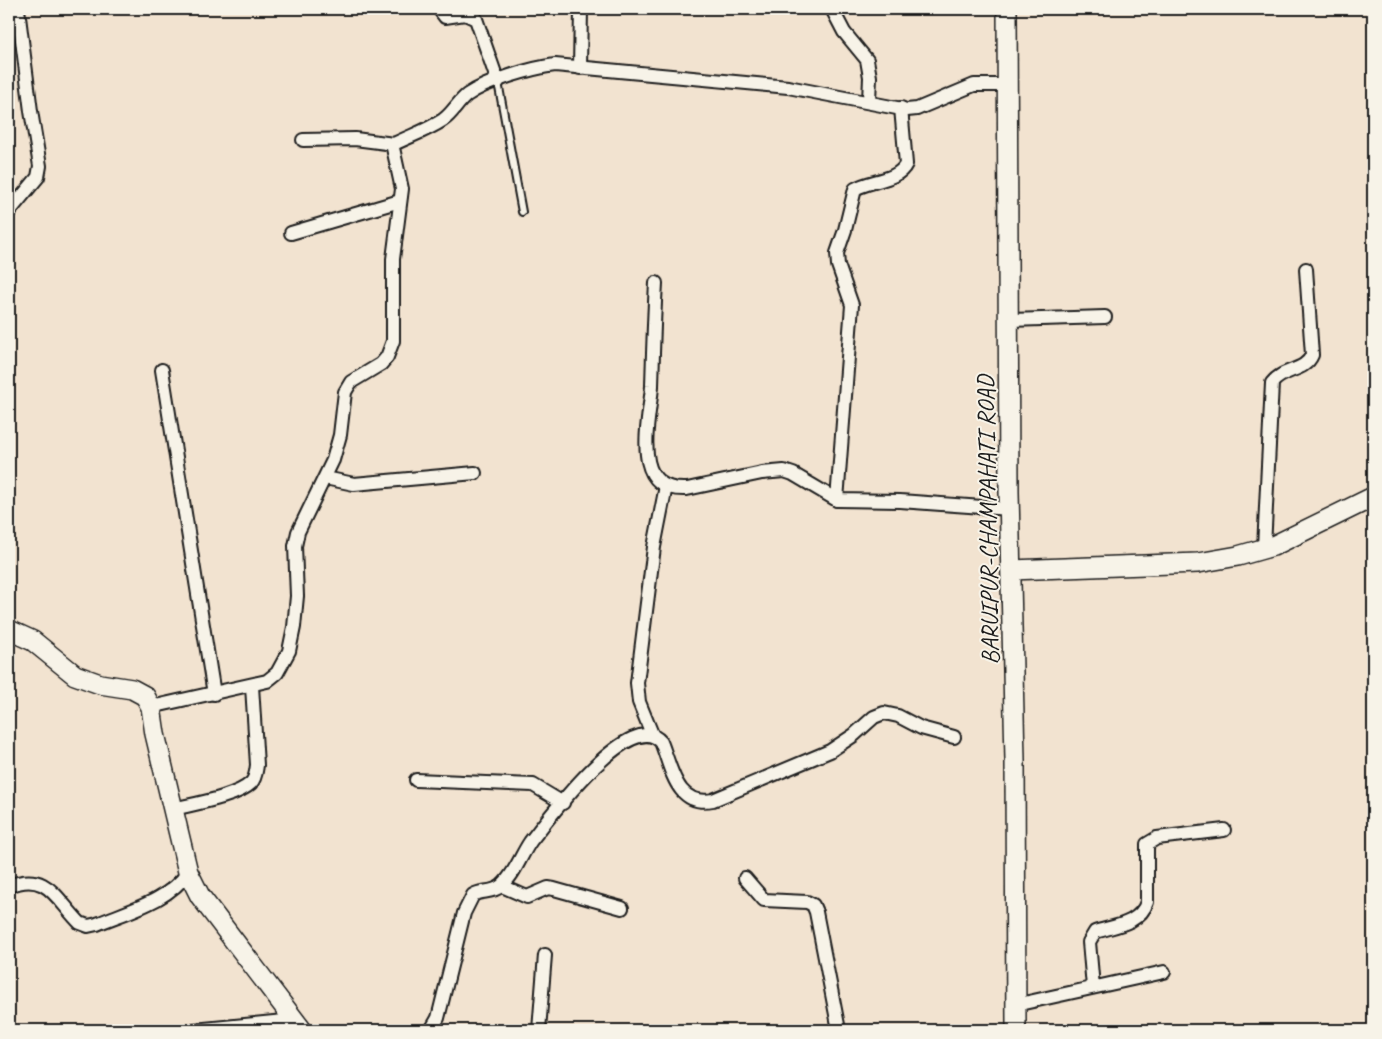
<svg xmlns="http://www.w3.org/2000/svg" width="1382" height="1039" font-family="Caveat,sans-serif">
  <rect width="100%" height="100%" fill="#f2e3d0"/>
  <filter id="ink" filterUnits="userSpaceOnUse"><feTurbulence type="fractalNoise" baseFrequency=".02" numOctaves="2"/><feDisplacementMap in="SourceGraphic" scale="10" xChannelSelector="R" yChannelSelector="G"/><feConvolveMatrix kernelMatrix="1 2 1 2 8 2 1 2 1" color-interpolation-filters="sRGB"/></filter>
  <g filter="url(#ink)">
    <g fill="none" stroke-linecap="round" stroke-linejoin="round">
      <g stroke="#1c1c1c" stroke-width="10">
        <path id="lane" d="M498,82L522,212"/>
      </g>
      <g stroke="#1c1c1c" stroke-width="16">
        <g id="street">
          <path d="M439,9L445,17L465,14L476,19L498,82"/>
          <path d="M832,9L844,32L867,60L870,77L869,101"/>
          <path d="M580,68L581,9"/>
          <path d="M303,140L355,139L394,144"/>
          <path d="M9,212L38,177L40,166L31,111L18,9"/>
          <path d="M291,233L400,201"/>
          <path d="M656,283C654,317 653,351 652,386C650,419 628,492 687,489L762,473L784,471L793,474L837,500L900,501L1010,509"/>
          <path d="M1009,320L1105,317"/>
          <path d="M162,370L214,694"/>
          <path d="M325,478L354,484L475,473"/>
          <path d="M837,500L852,305L838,265L837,253L845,230L855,189C870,180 898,181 906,164L901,108"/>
          <path d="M1264,548L1272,383C1283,368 1305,372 1312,355L1306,269"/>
          <path d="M151,707L267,681L277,673L289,651L294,627L297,596L295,546L298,532L333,460L340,435L345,392L351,382L381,364L387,357L393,341V259L402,189L393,148L394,144C410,136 428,130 443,120C453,113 458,102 467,95C487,81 532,68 555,65L788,87L907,110L917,109L974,85H1008"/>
          <path d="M652,734L639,702L637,683L654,547L666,486"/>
          <path d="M416,780L533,785L563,803"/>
          <path d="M173,809C193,804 237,797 251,783C256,778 256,771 257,765L252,686"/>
          <path d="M745,878L764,900L807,902L813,905L816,912L839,1030"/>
          <path d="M9,886C47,870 56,899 80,923L88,926L97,924C128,911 169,901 188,872"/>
          <path d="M502,886L527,897L548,888L554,889L622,908"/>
          <path d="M1093,987L1089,942L1095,932C1114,926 1140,924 1147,902V844L1157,838L1224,830"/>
          <path d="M1015,1005L1164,972"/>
          <path d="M194,1030L294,1020"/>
          <path d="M431,1030L438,1018L464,913L473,895C481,890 493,893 501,886C514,876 521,855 530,842C547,820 632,706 661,742C672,769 676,807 713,800L830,751L854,735L874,717L884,713L898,716L921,728L954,737"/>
          <path d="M539,1030L545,955"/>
        </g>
      </g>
      <g stroke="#1c1c1c" stroke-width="22">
        <g id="secondary">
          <path d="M1007,9L1009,492L1015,760L1016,1030"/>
          <path d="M1011,570L1198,563L1238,556L1273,546L1373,497"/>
          <path d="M9,630L33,641L75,675L100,684L132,689L145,696L151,707L155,734L188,872L200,896L302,1030"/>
        </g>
      </g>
      <use href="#lane" stroke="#f7f3e8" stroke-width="6"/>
      <use href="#street" stroke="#f7f3e8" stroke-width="12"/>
      <use href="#secondary" stroke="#f7f3e8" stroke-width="19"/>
    </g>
  </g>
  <g text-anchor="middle" stroke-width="4" stroke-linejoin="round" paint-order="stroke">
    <g font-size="25" fill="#1c1c1c" stroke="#f7f3e8">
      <text transform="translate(987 520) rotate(-91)" y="9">BARUIPUR-CHAMPAHATI ROAD</text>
    </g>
  </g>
  <rect width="1382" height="1039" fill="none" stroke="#f7f3e8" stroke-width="30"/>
  <rect x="15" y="15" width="1352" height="1009" fill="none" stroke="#1c1c1c" stroke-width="2" filter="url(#ink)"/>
</svg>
